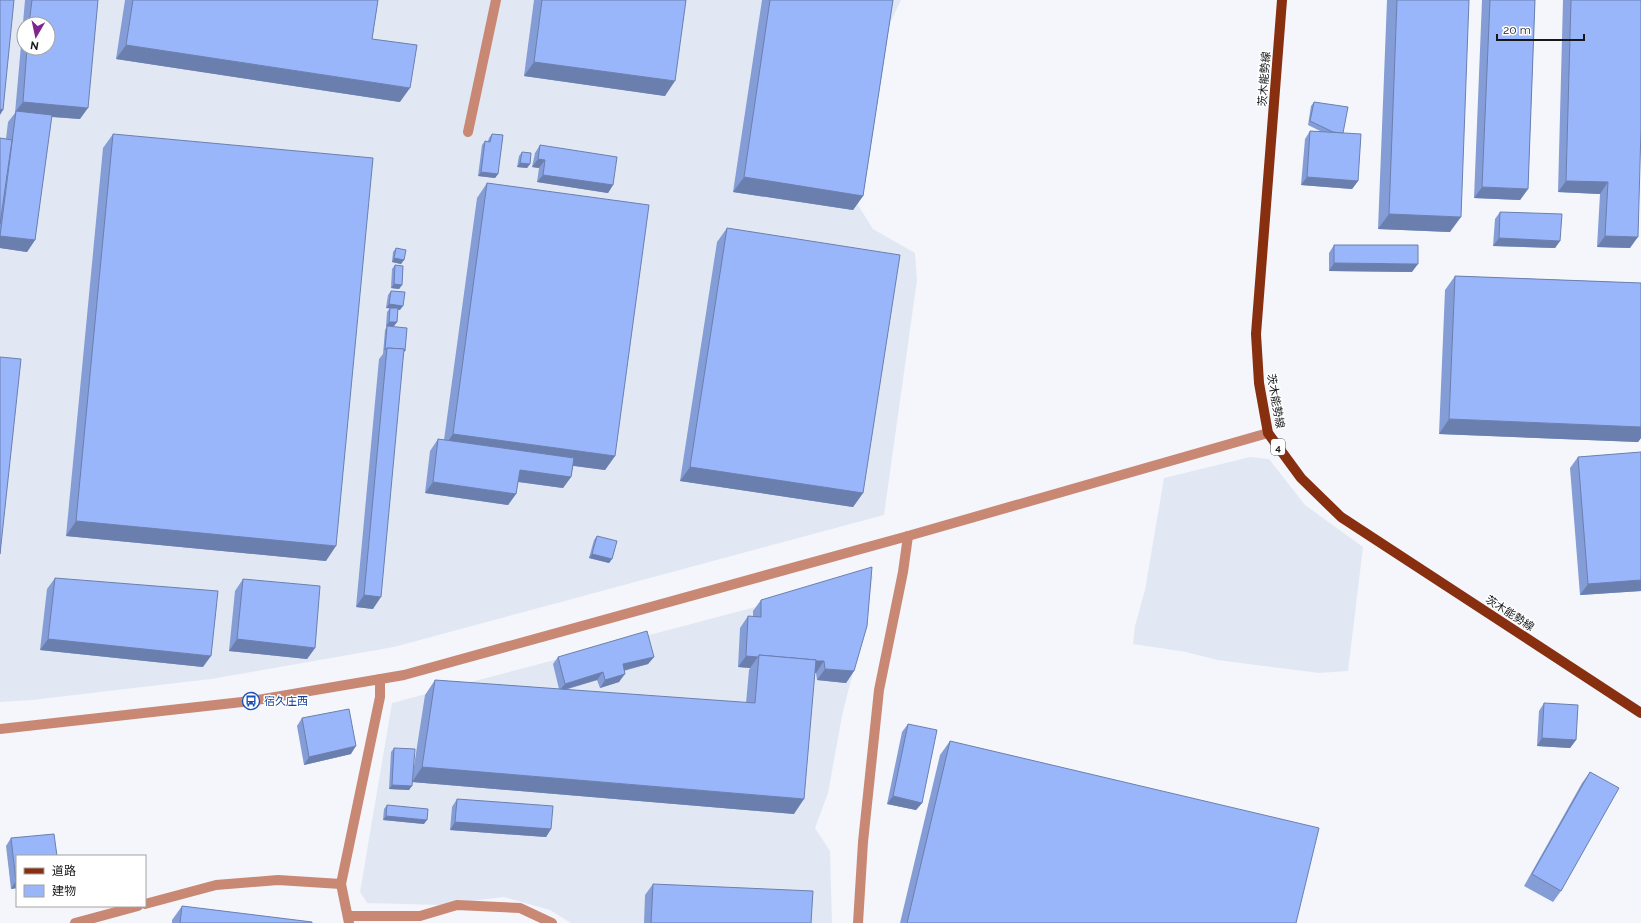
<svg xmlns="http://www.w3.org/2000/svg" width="1641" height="923" font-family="Raleway,'Noto Sans JP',sans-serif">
  <rect width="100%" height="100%" fill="#f4f6fb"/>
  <g fill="#e2e8f3" fill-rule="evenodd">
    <path d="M0,0H901L887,30L858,205L873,229L915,253L917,280L884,515L394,647L211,679L32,700L0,702ZM24,24H48V48H24Z"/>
    <path d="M1250,457L1269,459L1305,505L1363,547L1348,671L1319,673L1217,660L1186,652L1133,644L1135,626L1145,590L1164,478Z"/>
    <path d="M873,576L864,631L843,711L828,793L815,828L830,851L832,923H571L550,910L504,897L439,905L367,903L360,892L392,703Z"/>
  </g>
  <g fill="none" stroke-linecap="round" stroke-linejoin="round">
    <g stroke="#c88874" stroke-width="10">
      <path d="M468,132L496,0"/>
      <path d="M145,904L216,885L278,880L341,884"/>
      <path d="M348,916H420L457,905L520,908L552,923"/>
      <path d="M75,923L138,906"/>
      <path d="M349,923L341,884L380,697V679"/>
      <path d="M858,923L863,842L879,690L903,572L908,536"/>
    </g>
    <path stroke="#c88874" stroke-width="10" d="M0,729L251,701L404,675L908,536L1268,433"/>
    <path stroke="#882f10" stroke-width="10" d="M1282,0L1256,334L1259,383L1268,433L1301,478L1341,517L1641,713"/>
  </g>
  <g fill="#849dd7" fill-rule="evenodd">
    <path d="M25,0H98L80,119L51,117L35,240L27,252L0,248V138L6,139L8,122L15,113ZM24,24H48V48H24Z"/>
    <path d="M125,0H378L372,39L400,102L116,59Z"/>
    <path d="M534,0H686L665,96L524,76Z"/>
    <path d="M762,0H893L863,196L853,210L733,192Z"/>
    <path d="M1387,0H1469L1450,232L1378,229Z"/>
    <path d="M1482,0H1535L1528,189L1520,200L1474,198Z"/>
    <path d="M1563,0H1641L1630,248L1597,247L1600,194L1558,192Z"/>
    <path d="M1314,102L1343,133L1358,181L1352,189L1301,185L1305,139L1310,131H1320L1308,125L1311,106Z"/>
    <path d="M113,134L326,561L66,536L103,148Z"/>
    <path d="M492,134L498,174L495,178L478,176L482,145L485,141H488L489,138Z"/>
    <path d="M540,145L613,185L608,193L537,182L539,168L532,167L535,153Z"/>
    <path d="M522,152L530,164L527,168L517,167L519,156Z"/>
    <path d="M487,183L615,456L605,470L573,466L571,477L563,488L518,482L516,494L508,505L425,493L430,451L438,439L444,440L477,198Z"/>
    <path d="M1500,212L1560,241L1555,248L1493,246L1495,219Z"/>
    <path d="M727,228L863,493L853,507L680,481L717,242Z"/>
    <path d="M1334,245L1412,272L1329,271V253Z"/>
    <path d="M396,248L404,260L401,264L392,262L393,252Z"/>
    <path d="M395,265L402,285L399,289L391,288L392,269Z"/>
    <path d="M1455,276L1641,283V438L1638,442L1439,434L1445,290Z"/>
    <path d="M391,291L400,310L398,309L397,322L394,326H386L387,312L390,308H386L388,295Z"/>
    <path d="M387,326L403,353L373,609L356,607L379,359L383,354L385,330Z"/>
    <path d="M1578,457L1641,591L1580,595L1570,468Z"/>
    <path d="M597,536L612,559L609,563L589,558L594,540Z"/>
    <path d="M55,578L203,667L40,650L47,589Z"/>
    <path d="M243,579L315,648L307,659L229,651L235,591Z"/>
    <path d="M761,600L854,671L846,683L817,680L816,673L815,672L794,814L412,782L409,790L389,789L391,752L394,748L412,779L425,695L435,680L559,689L553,664L558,657H654L648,664L624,671L619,682L600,688L597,680L565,690L746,703L749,670L750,668L738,667L740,628L748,616L753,617V611Z"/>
    <path d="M1544,703L1576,740L1570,748L1537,746L1539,711Z"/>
    <path d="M302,718L351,754L304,765L297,726Z"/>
    <path d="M908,724L922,803L916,810L887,804L902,732Z"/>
    <path d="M950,741L1296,923H900L940,755Z"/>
    <path d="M1590,772L1561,891L1553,902L1524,886L1582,783Z"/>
    <path d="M457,799L551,829L546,837L450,830L452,807Z"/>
    <path d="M387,805L424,824L383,820L384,809Z"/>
    <path d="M11,838L17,856V888L11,889L6,846Z"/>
    <path d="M653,884L811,923H644L645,895Z"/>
    <path d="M182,906L312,923H172V920Z"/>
  </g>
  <g fill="#6b7faf">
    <path d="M126,45L410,88L400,102L116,59Z"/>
    <path d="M534,62L675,81L665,96L524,76Z"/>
    <path d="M23,102L88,108L80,119L16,114V111Z"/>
    <path d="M0,109L3,110L0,115Z"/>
    <path d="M538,159L545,160L539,168L532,167Z"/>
    <path d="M520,163L530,164L527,168L517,167Z"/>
    <path d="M481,172L498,174L495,178L478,176Z"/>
    <path d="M543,175L613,185L608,193L537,182Z"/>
    <path d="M744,177L863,196L853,210L733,192Z"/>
    <path d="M1307,177L1358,181L1352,189L1301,185Z"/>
    <path d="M1566,181L1608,182L1600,194L1558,192Z"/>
    <path d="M1482,187L1528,189L1520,200L1474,198Z"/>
    <path d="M1389,214L1461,217L1450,232L1378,229Z"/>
    <path d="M0,236L35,240L27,252L0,248Z"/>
    <path d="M1605,236L1638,237L1630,248L1597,247Z"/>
    <path d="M1499,238L1560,241L1555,248L1493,246Z"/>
    <path d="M394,258L404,260L401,264L392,262Z"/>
    <path d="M1334,263L1418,264L1412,272L1329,271Z"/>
    <path d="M394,284L402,285L399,289L391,288Z"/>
    <path d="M389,304L403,306L400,310L386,308Z"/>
    <path d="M389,322H397L394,326H386Z"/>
    <path d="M1449,419L1641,427V438L1638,442L1439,434Z"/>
    <path d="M453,434L615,456L605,470L443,448Z"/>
    <path d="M690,467L863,493L853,507L680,481Z"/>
    <path d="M520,470L571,477L563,488L512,481Z"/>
    <path d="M433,482L516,494L508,505L425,493Z"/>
    <path d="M76,521L336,546L326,561L66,536Z"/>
    <path d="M592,554L612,559L609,563L589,558Z"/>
    <path d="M1641,580V591L1580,595L1588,584Z"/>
    <path d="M364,595L381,597L373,609L356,607Z"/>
    <path d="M48,639L211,656L203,667L40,650Z"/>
    <path d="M237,639L315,648L307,659L229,651Z"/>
    <path d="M746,656L758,657L750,668L738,667Z"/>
    <path d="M654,657L648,664L617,672L623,664Z"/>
    <path d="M759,657L824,661L816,673L758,669Z"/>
    <path d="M825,669L854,671L846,683L817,680Z"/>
    <path d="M603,672L597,680L559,691L565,684Z"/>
    <path d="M625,674L619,682L600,688L605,680Z"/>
    <path d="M1542,738L1576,740L1570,748L1537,746Z"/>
    <path d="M356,746L351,754L304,765L309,757Z"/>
    <path d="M422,767L804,799L794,814L412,782Z"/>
    <path d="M392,785L412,786L409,790L389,789Z"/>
    <path d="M893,796L922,803L916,810L887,804Z"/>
    <path d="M386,816L427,820L424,824L383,820Z"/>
    <path d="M455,822L551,829L546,837L450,830Z"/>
    <path d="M16,881H17V888L11,889Z"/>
  </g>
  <g fill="#99b6fa" stroke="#6b7faf">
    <path d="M0,0H14L3,110L0,109Z"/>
    <path d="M32,0H98L88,108L23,102L27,48H48V24H29Z"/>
    <path d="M133,0H378L372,39L417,45L410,88L126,45Z"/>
    <path d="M542,0H686L675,81L534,62Z"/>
    <path d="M770,0H893L863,196L744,177Z"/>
    <path d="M1397,0H1469L1461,217L1389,214Z"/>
    <path d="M1490,0H1535L1528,189L1482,187Z"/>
    <path d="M1571,0H1641V128L1638,237L1605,236L1608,182L1566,181Z"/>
    <path d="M1314,102L1348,107L1343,133L1333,132L1310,121Z"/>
    <path d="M16,111L52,115L35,240L0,236Z"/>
    <path d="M1310,131L1361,134L1358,181L1307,177Z"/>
    <path d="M113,134L373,158L336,546L76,521Z"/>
    <path d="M492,134L503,135L498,174L481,172L485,141L490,142Z"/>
    <path d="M0,138L12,140L0,224Z"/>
    <path d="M540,145L617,157L613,185L543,175L545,160L538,159Z"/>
    <path d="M522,152L531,153L530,164L520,163Z"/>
    <path d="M487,183L649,205L615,456L453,434Z"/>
    <path d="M1500,212L1562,214L1560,241L1499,238Z"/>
    <path d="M727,228L900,255L863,493L690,467Z"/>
    <path d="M1334,245H1418V264L1334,263Z"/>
    <path d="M396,248L406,250L404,260L394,258Z"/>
    <path d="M395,265L403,266L402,285L394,284Z"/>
    <path d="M1455,276L1641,283V427L1449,419Z"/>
    <path d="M391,291L405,292L403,306L389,304Z"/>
    <path d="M390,308H398L397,322H389Z"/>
    <path d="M387,326L407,328L405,351H404V349L387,348L385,350Z"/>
    <path d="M387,348L404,349L381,597L364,595Z"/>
    <path d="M0,357L21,359L0,554Z"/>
    <path d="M438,439L574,458L571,477L520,470L516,494L433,482Z"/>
    <path d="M1641,452V580L1588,584L1578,457Z"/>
    <path d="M597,536L617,541L612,559L592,554Z"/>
    <path d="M872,567L867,626L854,671L825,669L824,661H816V660L759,655L758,657L746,656L748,616L761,617V600Z"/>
    <path d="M55,578L218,591L211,656L48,639Z"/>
    <path d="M243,579L320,586L315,648L237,639Z"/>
    <path d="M647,631L654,657L623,664L625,674L605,680L603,672L565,684L558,657Z"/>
    <path d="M759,655L816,660L804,799L422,767L435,680L755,703Z"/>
    <path d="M1544,703L1578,705L1576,740L1542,738Z"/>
    <path d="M349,709L356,746L309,757L302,718Z"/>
    <path d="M908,724L937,730L922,803L893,796Z"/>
    <path d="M950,741L1319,828L1296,923H907Z"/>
    <path d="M394,748L415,749L412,786L392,785Z"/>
    <path d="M1590,772L1619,788L1561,891L1532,874Z"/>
    <path d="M457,799L553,806L551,829L455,822Z"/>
    <path d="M387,805L428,809L427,820L386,816Z"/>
    <path d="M54,834L57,856H17V881H16L11,838Z"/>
    <path d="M653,884L813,891L811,923H651Z"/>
    <path d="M182,906L312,922V923H180Z"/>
  </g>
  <defs>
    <g id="bus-ring" transform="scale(0.9)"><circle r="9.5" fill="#fff" stroke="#1a4fb4" stroke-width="1.5"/><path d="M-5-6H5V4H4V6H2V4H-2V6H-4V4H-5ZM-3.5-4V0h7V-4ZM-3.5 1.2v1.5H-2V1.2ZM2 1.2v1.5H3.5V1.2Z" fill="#1a4fb4"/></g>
  </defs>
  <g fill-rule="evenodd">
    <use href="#bus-ring" x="251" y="701"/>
  </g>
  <g text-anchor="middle" stroke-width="3" stroke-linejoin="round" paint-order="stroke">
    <rect fill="#fff" stroke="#5c5d5d" stroke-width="1" x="1271" y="439" width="14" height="16" rx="3"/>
    <g font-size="10" font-weight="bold" fill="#161718">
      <text x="1278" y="451">4</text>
    </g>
    <g font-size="11" fill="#161718" stroke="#fff">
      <text transform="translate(1264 79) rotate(-86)" y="4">茨木能勢線</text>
      <text transform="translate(1276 401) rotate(80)" y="4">茨木能勢線</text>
      <text transform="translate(1510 613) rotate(33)" y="4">茨木能勢線</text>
    </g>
    <g font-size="11" fill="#164399" stroke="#fff" text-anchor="start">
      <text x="264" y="705">宿久庄西</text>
    </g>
  </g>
  <rect x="16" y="855" width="130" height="52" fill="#ffffff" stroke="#a2a2a3"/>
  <rect x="24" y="868" width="20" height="6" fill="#882f10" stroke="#a2a2a3"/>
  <text x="52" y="875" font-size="12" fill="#161718">道路</text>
  <rect x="24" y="885" width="20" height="12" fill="#99b6fa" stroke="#a2a2a3"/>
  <text x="52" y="895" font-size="12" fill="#161718">建物</text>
  <g transform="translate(36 36) rotate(189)"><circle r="19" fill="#ffffff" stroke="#a2a2a3"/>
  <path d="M0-3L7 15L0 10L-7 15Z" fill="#812490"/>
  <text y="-6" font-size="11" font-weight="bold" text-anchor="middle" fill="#161718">N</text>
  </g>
  <path d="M1497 34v6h87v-6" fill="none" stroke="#161718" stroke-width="2"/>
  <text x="1503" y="34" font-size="12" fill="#161718" stroke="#ffffff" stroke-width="3" paint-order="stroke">20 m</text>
</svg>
